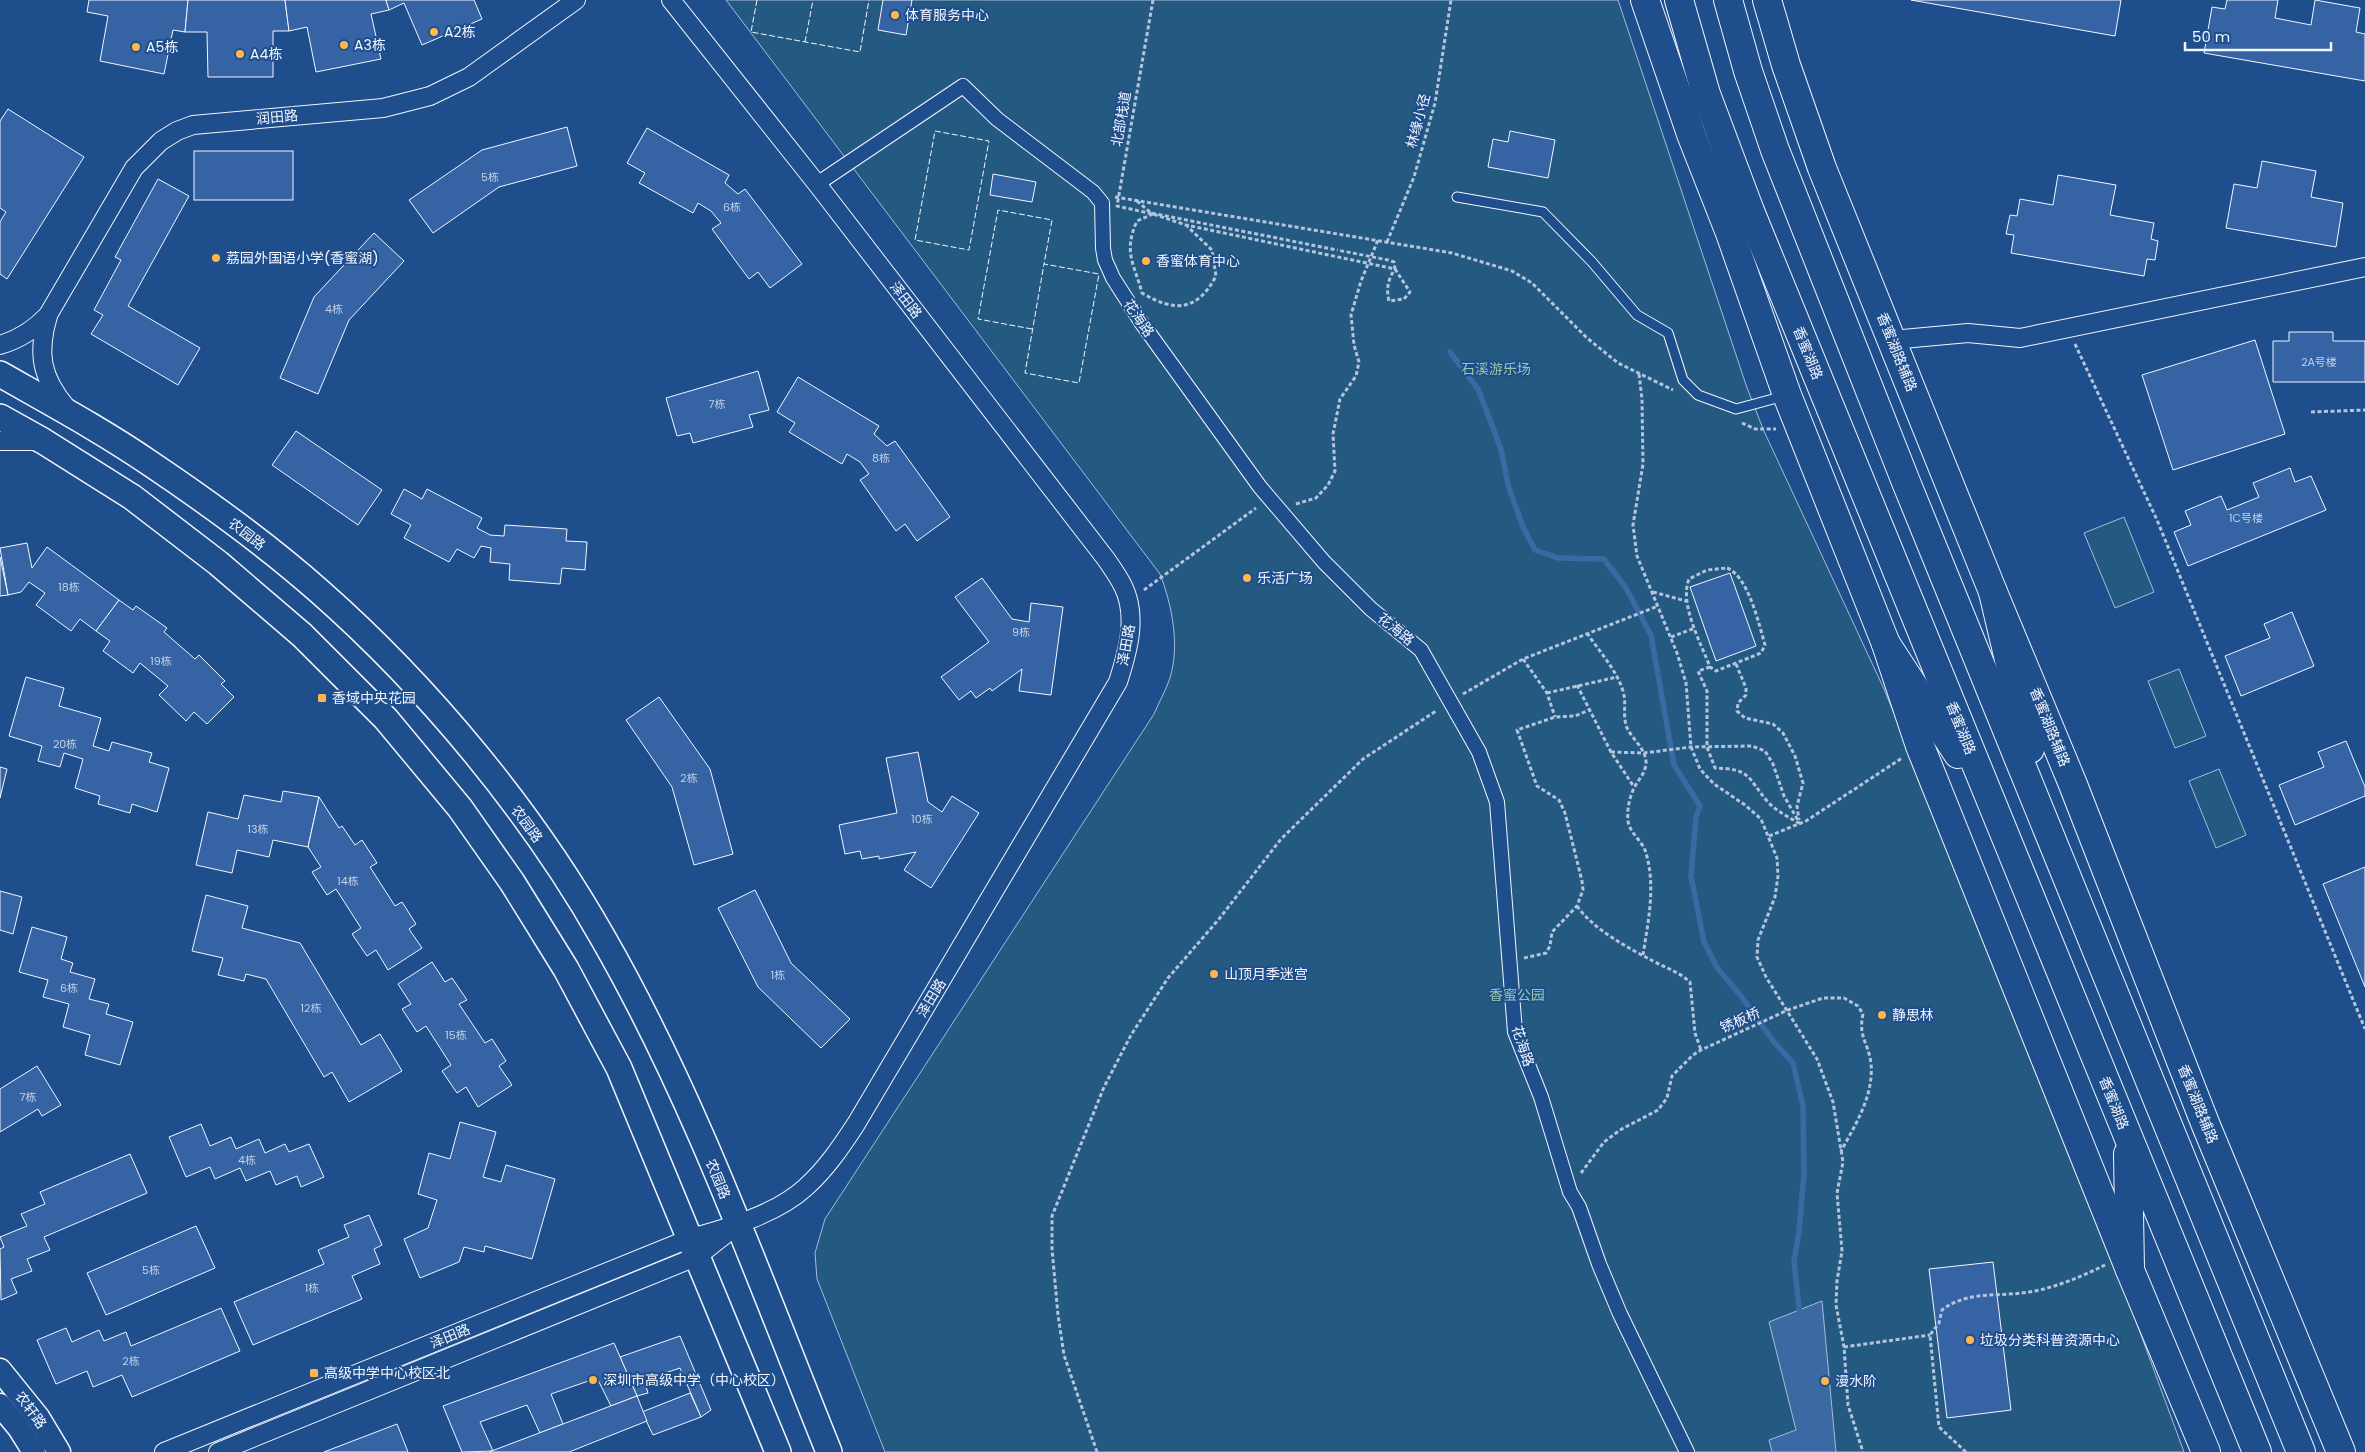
<svg xmlns="http://www.w3.org/2000/svg" width="2365" height="1452" font-family="Poppins,'Noto Sans SC',sans-serif">
  <rect width="100%" height="100%" fill="#1f4e8c"/>
  <g fill="#245a82" stroke="#a8bbd7">
    <path d="M726,0H1618L1746,385L1763,429L1884,689L1910,752L2105,1237L2184,1452H885L817,1279L815,1253L825,1219L1154,714C1159,702 1166,690 1170,678C1180,645 1172,605 1160,574Z"/>
    <path d="M2124,517L2154,592L2115,608L2084,533Z"/>
    <path d="M2179,669L2206,736L2175,748L2148,681Z"/>
    <path d="M2219,769L2246,835L2216,848L2189,781Z"/>
  </g>
  <path fill="#3b69a3" stroke="#a8bbd7" d="M1822,1301L1836,1452H1772L1769,1440L1796,1430L1769,1322Z"/>
  <g fill="none" stroke-linecap="round" stroke-linejoin="round">
    <path stroke="#3b69a3" stroke-width="5.5" d="M1450,352L1478,389L1501,449L1508,485L1523,527L1535,550L1558,558L1604,559L1626,588L1651,635L1674,765L1700,806L1696,817L1691,876L1704,942L1718,969L1741,996L1774,1042L1793,1063L1803,1106L1804,1173L1799,1232L1794,1261L1800,1316"/>
  </g>
  <g fill="#3563a3" stroke="#f2f6ff">
    <path d="M89,0H188L185,32L173,30L164,74L100,61L108,16L87,12Z"/>
    <path d="M188,0H285L289,31H273V77H208L207,32H185Z"/>
    <path d="M285,0H386L389,10L371,14L381,59L316,72L307,27L289,31Z"/>
    <path d="M386,0H474L482,19L422,45L404,3L389,10Z"/>
    <path d="M883,0H912L906,35L878,30Z"/>
    <path d="M1911,0H2121L2115,36Z"/>
    <path d="M2227,0H2278L2275,18L2311,25L2315,0L2360,8L2356,32L2365,34V81L2204,53L2212,7L2225,9Z"/>
    <path d="M8,109L84,157L7,279L0,274V222L6,212L0,208V121Z"/>
    <path d="M567,127L577,166L499,187L433,233L409,200L482,150Z"/>
    <path d="M647,128L729,175L725,183L738,194L745,189L802,264L770,288L758,272L749,279L712,229L721,223L711,211L698,203L693,213L639,183L645,173L627,163Z"/>
    <path d="M1510,131L1555,140L1548,178L1488,167L1493,139L1508,142Z"/>
    <rect x="194" y="151" width="99" height="49"/>
    <path d="M2262,161L2316,171L2311,197L2343,203L2336,247L2226,228L2234,184L2257,188Z"/>
    <path d="M993,174L1036,182L1032,202L990,195Z"/>
    <path d="M2058,175L2116,185L2110,215L2154,223L2151,239L2158,241L2155,260L2147,259L2144,276L2011,253L2014,235L2006,234L2010,215L2017,216L2020,199L2053,205Z"/>
    <path d="M158,179L189,196L128,306L200,348L178,385L91,334L103,315L94,310L121,260L115,257Z"/>
    <path d="M374,233L404,261L349,320L318,394L280,378L314,297Z"/>
    <path d="M2289,332H2333V341H2365V382H2273V341H2289Z"/>
    <path d="M2255,340L2285,434L2173,470L2142,375Z"/>
    <path d="M758,371L769,410L749,415L753,427L693,443L690,433L677,436L666,398Z"/>
    <path d="M798,377L879,426L874,434L887,446L895,441L950,517L917,541L905,524L896,531L860,480L869,474L860,462L847,454L842,464L789,432L795,423L777,412Z"/>
    <path d="M296,431L382,490L358,525L272,465Z"/>
    <path d="M2290,468L2295,482L2311,476L2326,510L2188,566L2174,532L2191,525L2185,511L2221,496L2227,510L2259,497L2253,483Z"/>
    <path d="M404,489L422,499L427,489L482,518L477,528L490,535L504,536L505,525L567,529L566,541L587,542L585,570L562,568L560,584L509,580L510,564L490,562L491,548L481,546L474,558L457,549L449,562L404,538L411,525L391,514Z"/>
    <path d="M27,543L32,568L47,547L119,600L96,631L80,619L71,631L36,605L45,593L29,582L21,592L8,595L0,548Z"/>
    <path d="M0,557L8,595L0,596Z"/>
    <path d="M1730,573L1756,646L1716,661L1690,587Z"/>
    <path d="M982,578L1012,619L1029,622L1031,603L1063,607L1051,695L1019,691L1022,669L992,691L990,688L976,698L971,691L959,700L941,677L989,642L955,597Z"/>
    <path d="M119,600L133,610L136,606L167,628L164,632L195,659L199,655L225,681L221,684L234,697L207,724L194,712L186,721L159,695L168,686L140,663L133,673L103,651L110,641L96,631Z"/>
    <path d="M2292,612L2314,666L2241,696L2225,656L2270,638L2264,624Z"/>
    <path d="M26,677L64,688L59,706L101,718L93,746L109,751L112,742L152,753L149,762L169,768L157,812L132,804L130,813L98,804L100,796L75,788L83,759L64,753L60,767L38,761L42,746L9,736Z"/>
    <path d="M659,697L710,769L733,854L694,865L672,787L626,720Z"/>
    <path d="M2346,741L2365,787V796L2295,825L2279,785L2324,767L2318,752Z"/>
    <path d="M918,752L928,802L942,812L952,796L979,813L931,888L904,870L916,852L879,859V856L862,859L860,851L845,854L839,825L897,813L886,758Z"/>
    <path d="M0,767L7,769L0,798Z"/>
    <path d="M283,791L319,797L308,847L273,840L269,857L237,850L232,873L196,865L208,812L238,819L244,795L281,802Z"/>
    <path d="M319,797L339,828L342,826L355,845L362,840L377,863L370,867L395,906L402,902L416,924L409,929L422,948L388,970L376,950L367,956L352,934L361,928L336,889L327,895L312,872L321,867L308,847Z"/>
    <path d="M2365,867V987L2323,884Z"/>
    <path d="M755,890L791,963L850,1019L821,1048L758,987L718,908Z"/>
    <path d="M0,891L22,897L13,934L0,930Z"/>
    <path d="M206,895L248,906L242,928L300,943L361,1045L380,1034L402,1071L349,1102L332,1072L324,1077L266,979L246,974L244,981L218,975L223,958L192,951Z"/>
    <path d="M32,927L67,937L61,959L73,963L70,972L95,979L89,999L109,1004L106,1014L133,1022L120,1065L85,1055L90,1035L63,1027L69,1004L43,997L48,980L19,972Z"/>
    <path d="M432,962L445,982L452,978L467,1000L459,1004L485,1043L492,1039L506,1061L499,1066L512,1085L478,1107L466,1087L457,1093L442,1071L451,1065L426,1026L417,1032L402,1009L411,1004L398,984Z"/>
    <path d="M37,1066L61,1105L42,1116L38,1109L0,1132V1089Z"/>
    <path d="M460,1122L496,1132L483,1177L501,1182L506,1165L555,1179L532,1259L485,1246L484,1252L464,1247L459,1262L420,1278L404,1239L428,1228L437,1200L418,1194L429,1153L450,1159Z"/>
    <path d="M201,1124L210,1146L231,1137L236,1149L259,1139L265,1153L285,1144L289,1152L309,1144L324,1177L301,1187L297,1176L276,1185L270,1171L246,1181L240,1168L215,1179L210,1167L186,1177L169,1137Z"/>
    <path d="M130,1154L147,1193L44,1237L50,1250L27,1259L32,1271L11,1279L17,1293L1,1300L0,1249L4,1247L0,1237L27,1226L21,1214L45,1204L40,1192Z"/>
    <path d="M369,1215L382,1245L374,1249L380,1264L352,1276L362,1299L253,1345L234,1302L324,1264L318,1250L349,1237L344,1225Z"/>
    <path d="M196,1226L215,1268L106,1315L87,1273Z"/>
    <path d="M1993,1262L2011,1410L1947,1418L1929,1269Z"/>
    <path d="M221,1308L240,1351L132,1397L122,1375L93,1387L87,1371L56,1384L37,1340L66,1328L72,1342L99,1330L104,1341L126,1332L131,1346Z"/>
    <path d="M680,1336L711,1410L701,1417L680,1368L644,1380L648,1393L637,1396L620,1357Z"/>
    <path d="M614,1343L637,1396L611,1406L597,1378L551,1394L563,1424L540,1433L527,1405L480,1422L493,1451L462,1452L443,1406Z"/>
    <path d="M690,1393L701,1417L653,1435L642,1412Z"/>
    <path d="M637,1396L647,1421L569,1452H489Z"/>
    <path d="M397,1424L408,1452H324Z"/>
  </g>
  <g fill="none" stroke-linecap="round" stroke-linejoin="round">
    <g stroke="#f2f6ff" stroke-width="11">
      <path id="service" d="M1457,197L1543,212L1592,262L1637,315L1668,333L1683,380L1698,395L1736,409L1784,396"/>
    </g>
    <g stroke="#f2f6ff" stroke-width="16">
      <path id="pedestrian" d="M817,184L963,86L997,119L1093,192L1102,203L1103,248L1105,260L1113,278L1141,322L1260,487L1324,562L1371,609L1421,650L1479,752L1497,802L1515,1032L1541,1097L1570,1192L1579,1207L1599,1264L1620,1314L1687,1452"/>
    </g>
    <g stroke="#f2f6ff" stroke-width="20">
      <g id="minor">
        <path d="M48,316C37,353 41,377 66,407"/>
        <path d="M1892,340L1968,333L2020,338L2365,267"/>
        <path d="M0,345C20,339 34,330 48,315L134,168L161,141L177,131L193,125L383,108L430,96L469,77L576,0"/>
        <path d="M0,441H39"/>
        <path d="M164,1452L691,1238C728,1228 777,1214 806,1187C826,1169 841,1147 856,1124L1118,682C1128,651 1138,616 1123,586C1118,576 1112,568 1106,559L817,184L671,0"/>
        <path d="M218,1452L698,1256L731,1230"/>
      </g>
    </g>
    <g stroke="#f2f6ff" stroke-width="25">
      <g id="tertiary">
        <path d="M0,1370L38,1417L59,1452"/>
        <path d="M0,1405L19,1428L34,1452"/>
      </g>
    </g>
    <g stroke="#f2f6ff" stroke-width="28">
      <g id="secondary">
        <path d="M0,374C51,403 103,431 151,464C209,503 267,545 319,591C428,687 531,811 603,938C696,1100 759,1279 829,1452"/>
        <path d="M0,417L43,441L132,497L218,563L302,635L386,719L460,808L512,882L566,969L619,1068L778,1452"/>
      </g>
    </g>
    <g stroke="#f2f6ff" stroke-width="30">
      <g id="primary">
        <path d="M1645,0L1691,134L1730,233L1787,395L1886,644L1920,746L2130,1270L2206,1452"/>
        <path d="M1767,0L1786,65L1822,168L1993,592L2072,782L2205,1123L2341,1452"/>
      </g>
    </g>
    <g stroke="#f2f6ff" stroke-width="30">
      <g id="trunk">
        <path d="M1679,0L1706,94L1750,211L2257,1452"/>
        <path d="M1728,0L1748,71L1775,150L1906,482L2301,1452"/>
        <path d="M1993,592L2030,749"/>
        <path d="M1886,644L1958,754"/>
        <path d="M2128,1154L2130,1270"/>
      </g>
    </g>
    <g stroke="#b3c4dc" stroke-width="3" stroke-dasharray="4 2.5" stroke-linecap="butt">
      <path d="M1115,197L1452,253L1512,271L1532,283L1587,338L1618,363L1673,390"/>
      <path d="M1137,201L1151,213L1337,250"/>
      <path d="M1387,242L1414,177L1435,103L1451,0"/>
      <path d="M1395,269L1410,292L1404,299L1389,301C1386,289 1388,279 1395,269Z"/>
      <path d="M2075,344L2157,520L2365,1029"/>
      <path d="M1639,374L1642,399L1643,464L1633,525L1637,556L1677,653L1686,683L1691,747L1700,769L1714,784L1745,805L1761,819L1777,858L1778,876L1775,897L1758,940L1757,957L1766,977L1817,1059L1833,1102L1843,1162L1837,1193L1842,1251L1837,1281L1836,1305L1844,1347L1848,1405L1863,1452"/>
      <path d="M2311,412L2365,410"/>
      <path d="M1742,423L1755,429H1776"/>
      <path d="M1296,504L1316,498L1328,485L1335,471L1333,434L1340,399L1356,376L1359,362L1354,345L1351,315L1361,281L1378,240"/>
      <path d="M1727,568C1748,576 1759,624 1765,645L1761,653L1716,671L1710,667C1701,643 1679,604 1689,579L1707,570Z"/>
      <path d="M1144,590L1256,508"/>
      <path d="M1653,592L1686,601"/>
      <path d="M1587,633C1599,651 1616,669 1623,691C1627,704 1622,715 1627,728C1633,740 1647,750 1646,764C1645,774 1638,780 1634,788C1629,799 1627,809 1628,821C1630,834 1643,841 1646,853C1656,887 1648,922 1643,955"/>
      <path d="M1671,637L1695,628"/>
      <path d="M1523,659L1547,693L1555,717"/>
      <path d="M1736,664L1746,688V695L1738,703L1737,711L1745,718L1773,724L1783,733L1795,756L1803,783L1797,806L1799,820"/>
      <path d="M1710,667L1698,671L1707,691V747L1715,768C1751,769 1747,777 1767,801C1776,811 1788,817 1799,823"/>
      <path d="M1577,685L1611,752L1634,787"/>
      <path d="M1547,693L1617,677"/>
      <path d="M1463,694L1523,659L1658,606"/>
      <path d="M1611,752L1644,753L1691,747L1752,746L1765,751L1773,764L1784,796L1800,824"/>
      <path d="M1769,836L1806,821L1902,758"/>
      <path d="M1577,906C1594,930 1627,947 1653,961C1666,968 1679,972 1690,982L1695,1033L1701,1050"/>
      <path d="M1524,958L1546,953L1550,946L1552,932L1577,906L1583,890L1582,881L1565,813L1559,800L1537,786L1517,730L1555,717L1575,716L1589,710"/>
      <path d="M1581,1173L1604,1142L1620,1130L1658,1110L1667,1098L1672,1076L1693,1055L1701,1050L1788,1010L1823,998H1844L1858,1006L1863,1014C1858,1037 1868,1042 1871,1063C1874,1095 1856,1124 1841,1151"/>
      <path d="M1844,1347L1930,1335"/>
      <path d="M1097,1452L1064,1355L1058,1315L1052,1249V1216L1104,1087L1131,1035L1168,978L1219,919L1281,839L1363,759L1436,711"/>
      <path d="M1966,1452L1939,1427L1930,1335L1939,1323L1942,1310C1969,1289 2003,1298 2035,1291C2059,1286 2083,1276 2105,1265"/>
    </g>
    <use href="#service" stroke="#1f4e8c" stroke-width="9"/>
    <use href="#pedestrian" stroke="#1f4e8c" stroke-width="14"/>
    <use href="#minor" stroke="#1f4e8c" stroke-width="18"/>
    <use href="#tertiary" stroke="#1f4e8c" stroke-width="22"/>
    <use href="#secondary" stroke="#1f4e8c" stroke-width="25"/>
    <use href="#primary" stroke="#1f4e8c" stroke-width="28"/>
    <use href="#trunk" stroke="#1f4e8c" stroke-width="28"/>
    <g stroke="#b3c4dc" stroke-width="3" stroke-dasharray="4 2.5" stroke-linecap="butt">
      <path d="M1153,0L1117,206L1153,214L1186,225L1395,269L1394,262L1388,260L1337,250"/>
      <path d="M1153,214L1137,221C1123,252 1134,263 1142,293C1174,312 1197,312 1216,276L1212,250L1187,226"/>
    </g>
    <g stroke="#f2f6ff" stroke-width="1" stroke-dasharray="6 2.5" stroke-linecap="butt">
      <path d="M757,0L751,32L860,52L869,0"/>
      <path d="M805,42L813,0"/>
      <path d="M935,131L989,141L969,250L915,240Z"/>
      <path d="M1032,329L978,319L998,210L1052,220L1044,264L1099,274L1079,383L1025,373L1044,264"/>
    </g>
  </g>
  <g fill="#ffb74d" stroke="#1f4e8c" stroke-width="2">
    <circle cx="895" cy="15" r="5"/>
    <circle cx="434" cy="32" r="5"/>
    <circle cx="344" cy="45" r="5"/>
    <circle cx="136" cy="47" r="5"/>
    <circle cx="240" cy="54" r="5"/>
    <circle cx="216" cy="258" r="5"/>
    <circle cx="1146" cy="261" r="5"/>
    <circle cx="1247" cy="578" r="5"/>
    <rect x="317" y="693" width="10" height="10" rx="2.5"/>
    <circle cx="1214" cy="974" r="5"/>
    <circle cx="1882" cy="1015" r="5"/>
    <circle cx="1970" cy="1340" r="5"/>
    <rect x="309" y="1368" width="10" height="10" rx="2.5"/>
    <circle cx="593" cy="1380" r="5"/>
    <circle cx="1825" cy="1381" r="5"/>
  </g>
  <g text-anchor="middle" stroke-width="4" stroke-linejoin="round" paint-order="stroke">
    <g font-size="11" fill="#c3d1e8">
      <text x="490" y="181">5栋</text>
      <text x="732" y="211">6栋</text>
      <text x="334" y="313">4栋</text>
      <text x="2319" y="366">2A号楼</text>
      <text x="717" y="408">7栋</text>
      <text x="881" y="462">8栋</text>
      <text x="2246" y="522">1C号楼</text>
      <text x="69" y="591">18栋</text>
      <text x="1021" y="636">9栋</text>
      <text x="161" y="665">19栋</text>
      <text x="65" y="748">20栋</text>
      <text x="689" y="782">2栋</text>
      <text x="922" y="823">10栋</text>
      <text x="258" y="833">13栋</text>
      <text x="348" y="885">14栋</text>
      <text x="778" y="979">1栋</text>
      <text x="69" y="992">6栋</text>
      <text x="311" y="1012">12栋</text>
      <text x="456" y="1039">15栋</text>
      <text x="28" y="1101">7栋</text>
      <text x="247" y="1164">4栋</text>
      <text x="151" y="1274">5栋</text>
      <text x="312" y="1292">1栋</text>
      <text x="131" y="1365">2栋</text>
    </g>
    <g font-size="14" fill="#f2f6ff" stroke="#1f4e8c" text-anchor="start">
      <text x="905" y="20">体育服务中心</text>
      <text x="444" y="37">A2栋</text>
      <text x="354" y="50">A3栋</text>
      <text x="146" y="52">A5栋</text>
      <text x="250" y="59">A4栋</text>
      <text x="226" y="263">荔园外国语小学(香蜜湖)</text>
      <text x="1156" y="266">香蜜体育中心</text>
      <text x="1257" y="583">乐活广场</text>
      <text x="332" y="703">香域中央花园</text>
      <text x="1224" y="979">山顶月季迷宫</text>
      <text x="1892" y="1020">静思林</text>
      <text x="1980" y="1345">垃圾分类科普资源中心</text>
      <text x="324" y="1378">高级中学中心校区北</text>
      <text x="603" y="1385">深圳市高级中学（中心校区）</text>
      <text x="1835" y="1386">漫水阶</text>
    </g>
    <g font-size="14" fill="#f2f6ff" stroke="#1f4e8c">
      <text transform="translate(277 117) rotate(-5)" y="5">润田路</text>
      <text transform="translate(1121 119) rotate(-80)" y="5">北部栈道</text>
      <text transform="translate(1418 121) rotate(-75)" y="5">林缘小径</text>
      <text transform="translate(906 300) rotate(52)" y="5">泽田路</text>
      <text transform="translate(1139 318) rotate(56)" y="5">花海路</text>
      <text transform="translate(1897 352) rotate(68)" y="5">香蜜湖路辅路</text>
      <text transform="translate(1808 353) rotate(68)" y="5">香蜜湖路</text>
      <text transform="translate(247 534) rotate(38)" y="5">农园路</text>
      <text transform="translate(1396 629) rotate(39)" y="5">花海路</text>
      <text transform="translate(1126 645) rotate(-80)" y="5">泽田路</text>
      <text transform="translate(2050 727) rotate(68)" y="5">香蜜湖路辅路</text>
      <text transform="translate(1961 728) rotate(68)" y="5">香蜜湖路</text>
      <text transform="translate(527 824) rotate(54)" y="5">农园路</text>
      <text transform="translate(931 998) rotate(-59)" y="5">泽田路</text>
      <text transform="translate(1740 1020) rotate(-24)" y="5">锈板桥</text>
      <text transform="translate(1523 1046) rotate(72)" y="5">花海路</text>
      <text transform="translate(2114 1103) rotate(68)" y="5">香蜜湖路</text>
      <text transform="translate(2198 1104) rotate(68)" y="5">香蜜湖路辅路</text>
      <text transform="translate(718 1179) rotate(68)" y="5">农园路</text>
      <text transform="translate(450 1336) rotate(-22)" y="5">泽田路</text>
      <text transform="translate(31 1410) rotate(54)" y="5">农轩路</text>
    </g>
    <g font-size="14" fill="#97c8a6" stroke="#1f4e8c">
      <text x="1496" y="374">石溪游乐场</text>
      <text x="1517" y="1000">香蜜公园</text>
    </g>
  </g>
  <path d="M2185 42v8h146v-8" fill="none" stroke="#f2f6ff" stroke-width="2.5"/>
  <text x="2192" y="42" font-size="15" fill="#f2f6ff" stroke="#1f4e8c" stroke-width="4" paint-order="stroke">50 m</text>
</svg>
